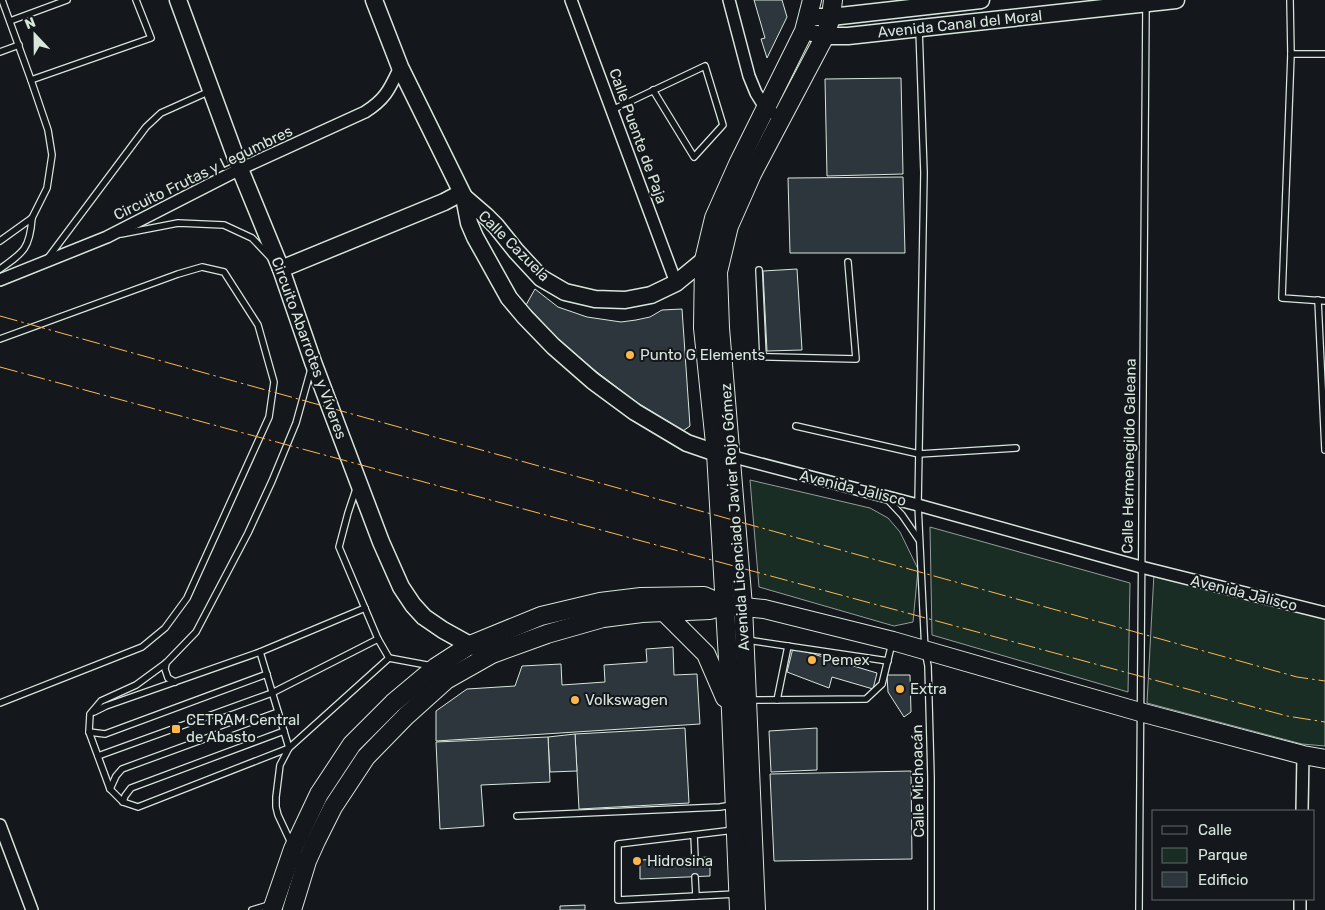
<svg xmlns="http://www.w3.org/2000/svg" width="1325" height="910" font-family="Rubik,sans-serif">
  <rect width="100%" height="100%" fill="#14181c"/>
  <g fill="#1a2d24" stroke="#939e99">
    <path d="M750,480L870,508L888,518L900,532L918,569L913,622L894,626L759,587Z"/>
    <path d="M930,527L1130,583L1128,692L932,635Z"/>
    <path d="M1154,573L1325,616V746L1302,744L1147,703Z"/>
  </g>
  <g fill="#2c363c" stroke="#d8e6dc">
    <path d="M754,0H782L787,17L767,58L761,39L765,38Z"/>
    <path d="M901,78L903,174L827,176L825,79Z"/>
    <path d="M903,177L905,253H790L788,178Z"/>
    <path d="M797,269L802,350L767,351L763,271Z"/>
    <path d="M535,289L558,307L587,317L621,322L636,320L650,317L662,310L682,309L690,426L683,431L636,402L593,369L559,340L526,305Z"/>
    <path d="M673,647L674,675L697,674L700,724L436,741V711L467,689L515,686L522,666L561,664L562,685L605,682L604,665L647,662L646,649Z"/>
    <path d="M793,648L877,673L873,689L832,677L829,688L787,672Z"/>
    <path d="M887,675H910L911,712L904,717L888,692Z"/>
    <path d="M685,728L689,803L579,809L575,734Z"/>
    <path d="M817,728V770L771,772L769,731Z"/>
    <path d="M575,734L577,771L550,772L548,737Z"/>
    <path d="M548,737L550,782L481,785L484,826L440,829L436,742Z"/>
    <path d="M911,771L912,859L774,861L770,774Z"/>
    <path d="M710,857V876L640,879V860Z"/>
    <path d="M585,905V910H560V906Z"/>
  </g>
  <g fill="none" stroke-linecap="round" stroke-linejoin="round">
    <g stroke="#d8e6dc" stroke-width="8">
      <g id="lane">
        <path d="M1290,0L1291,54H1325"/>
        <path d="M10,21L67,0"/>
        <path d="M919,29L924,173L918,505L925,651L928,666L931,777V910"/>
        <path d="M0,52L19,45"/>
        <path d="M1291,54L1282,298L1325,301"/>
        <path d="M31,80L151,38L136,0"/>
        <path d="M612,110L705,66L723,125L694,157L653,90"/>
        <path d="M121,234L178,223L224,225L252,238L270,257"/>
        <path d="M0,241L32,218L47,188L52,155L48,130L31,80L2,0"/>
        <path d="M48,258L146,127L161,113L210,91"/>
        <path d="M0,269C24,252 30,248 32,218"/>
        <path d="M759,270L763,357"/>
        <path d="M1318,300L1325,450"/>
        <path d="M0,339L178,274L202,267L224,272L258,325L274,382L269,417L187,598L165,628L142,647L0,703"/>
        <path d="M725,356L856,359L848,262"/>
        <path d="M311,369L296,423L272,481L248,533L196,632L166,663L136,685L101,701L90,714L89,732L110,789L123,802L138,807L289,748L389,658L432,666"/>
        <path d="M796,426L919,454L1016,448"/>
        <path d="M356,489L348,513L339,547L378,639L389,658"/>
        <path d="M888,500L902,515L919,540"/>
        <path d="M747,640L888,661"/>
        <path d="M260,652L289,748L280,765L276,797V807L278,815L292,845"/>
        <path d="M166,663L165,669L168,678L175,682"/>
        <path d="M750,700L866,699L882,684L892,643"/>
        <path d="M777,700L788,646"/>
        <path d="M94,712L106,706L260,652L365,608"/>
        <path d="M89,732L105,734L267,674"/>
        <path d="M98,756L272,693L378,639"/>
        <path d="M110,789L116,776L122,769L278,712"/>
        <path d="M123,802L125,796L131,788L284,731"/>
        <path d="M517,816L720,807L732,805"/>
        <path d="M734,830L618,844V900L736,894"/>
        <path d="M694,835L695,858"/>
        <path d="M695,877L696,896"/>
        <path d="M252,910L269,905"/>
        <path d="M1139,910L1146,5"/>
      </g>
    </g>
    <g stroke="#d8e6dc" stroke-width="14">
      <g id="street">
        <path d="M571,0L676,283"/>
        <path d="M729,0L749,76L756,93L766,109L782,118"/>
        <path d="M0,280L107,237L240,169L365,112C386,99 390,88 400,67"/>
        <path d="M730,456L918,505L1141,567L1325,613"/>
        <path d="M1302,811L1303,755"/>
        <path d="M0,825L32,910"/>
        <path d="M1300,910V899"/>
      </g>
    </g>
    <g stroke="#d8e6dc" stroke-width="19">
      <g id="secondary">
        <path d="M178,0L240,169L281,269L313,362L381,542L401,587L413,605L424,617L443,630L470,645L482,650"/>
        <path d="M374,0L400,67L464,197L469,223L475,237L509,298L525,317L553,346L593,381L635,412L687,443L716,453L728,456"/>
        <path d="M808,17H831L981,0"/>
        <path d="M804,31L825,36H848L1176,0"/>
        <path d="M464,197L486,216L496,226L516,251L541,278L565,292L595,299L625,300L651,295L676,283L704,260"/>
        <path d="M281,269L444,202L461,193"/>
      </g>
    </g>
    <g stroke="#d8e6dc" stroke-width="20">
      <g id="primary">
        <path d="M664,612L706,654L725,698"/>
        <path d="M272,910L293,849L319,794L352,744L393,703L436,667L470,645L541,616L600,602L641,597L704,596L725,605L764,609L893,641L1140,712L1303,755L1325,759"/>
        <path d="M292,910L307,861L316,841L333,807L366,757L406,716L446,680L492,654L547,634L603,618L642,613L710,610L725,605"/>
        <path d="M739,910L731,711L716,453L703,328L704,260L714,218L738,164L804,31L812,0"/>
        <path d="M756,910L743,606L720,328L718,272L729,226L752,174L825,36L831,17L833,0"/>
      </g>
    </g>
    <use href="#lane" stroke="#14181c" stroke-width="5.5"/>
    <use href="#street" stroke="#14181c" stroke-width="11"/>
    <use href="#secondary" stroke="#14181c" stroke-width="16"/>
    <use href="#primary" stroke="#14181c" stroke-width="18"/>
    <g stroke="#ffb74d" stroke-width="1" stroke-dasharray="18 4 2.5 4" stroke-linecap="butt">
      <path d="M0,316L1297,677L1325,681"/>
      <path d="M0,367L1287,716L1325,722"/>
    </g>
  </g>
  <g fill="#ffb74d" stroke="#14181c" stroke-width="2">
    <circle cx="630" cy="355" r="5"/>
    <circle cx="812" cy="660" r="5"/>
    <circle cx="900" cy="689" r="5"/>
    <circle cx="575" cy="700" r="5"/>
    <rect x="171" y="724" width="10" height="10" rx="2.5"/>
    <circle cx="637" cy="861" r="5"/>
  </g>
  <g text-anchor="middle" stroke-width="4" stroke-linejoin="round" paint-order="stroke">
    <g font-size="15" fill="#d8e6dc" stroke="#14181c">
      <text transform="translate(960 24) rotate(-6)" y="5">Avenida Canal del Moral</text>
      <text transform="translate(638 136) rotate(70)" y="5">Calle Puente de Paja</text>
      <text transform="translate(203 173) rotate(-26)" y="5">Circuito Frutas y Legumbres</text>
      <text transform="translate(514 246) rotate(45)" y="5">Calle Cazuela</text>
      <text transform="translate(309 348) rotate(70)" y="5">Circuito Abarrotes y Víveres</text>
      <text transform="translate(1129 456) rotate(-89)" y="5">Calle Hermenegildo Galeana</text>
      <text transform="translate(853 488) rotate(14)" y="5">Avenida Jalisco</text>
      <text transform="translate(735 517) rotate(-94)" y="5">Avenida Licenciado Javier Rojo Gómez</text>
      <text transform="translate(1244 593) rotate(14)" y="5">Avenida Jalisco</text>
      <text transform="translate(918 781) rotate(-91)" y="5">Calle Michoacán</text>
    </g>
    <g font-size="15" fill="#d8e6dc" stroke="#14181c" text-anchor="start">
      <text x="640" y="360">Punto G Elements</text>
      <text x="822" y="665">Pemex</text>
      <text x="910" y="694">Extra</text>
      <text x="585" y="705">Volkswagen</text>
      <text x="186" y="725">CETRAM Central<tspan x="186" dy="17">de Abasto</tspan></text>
      <text x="647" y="866">Hidrosina</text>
    </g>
  </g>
  <rect x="1152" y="810" width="162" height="90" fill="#14181c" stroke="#626a69"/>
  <rect x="1162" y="826" width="25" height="8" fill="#14181c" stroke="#626a69"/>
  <text x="1198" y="835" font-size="15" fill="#d8e6dc">Calle</text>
  <rect x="1162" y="848" width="25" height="15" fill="#1a2d24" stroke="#626a69"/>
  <text x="1198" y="860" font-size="15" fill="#d8e6dc">Parque</text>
  <rect x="1162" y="872" width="25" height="15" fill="#2c363c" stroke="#626a69"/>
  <text x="1198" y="885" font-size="15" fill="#d8e6dc">Edificio</text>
  <g transform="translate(35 35) rotate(338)" stroke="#14181c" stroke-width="4" paint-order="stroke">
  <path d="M0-4L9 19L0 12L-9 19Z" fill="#d8e6dc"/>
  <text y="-8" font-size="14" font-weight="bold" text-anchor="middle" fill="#d8e6dc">N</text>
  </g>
</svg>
